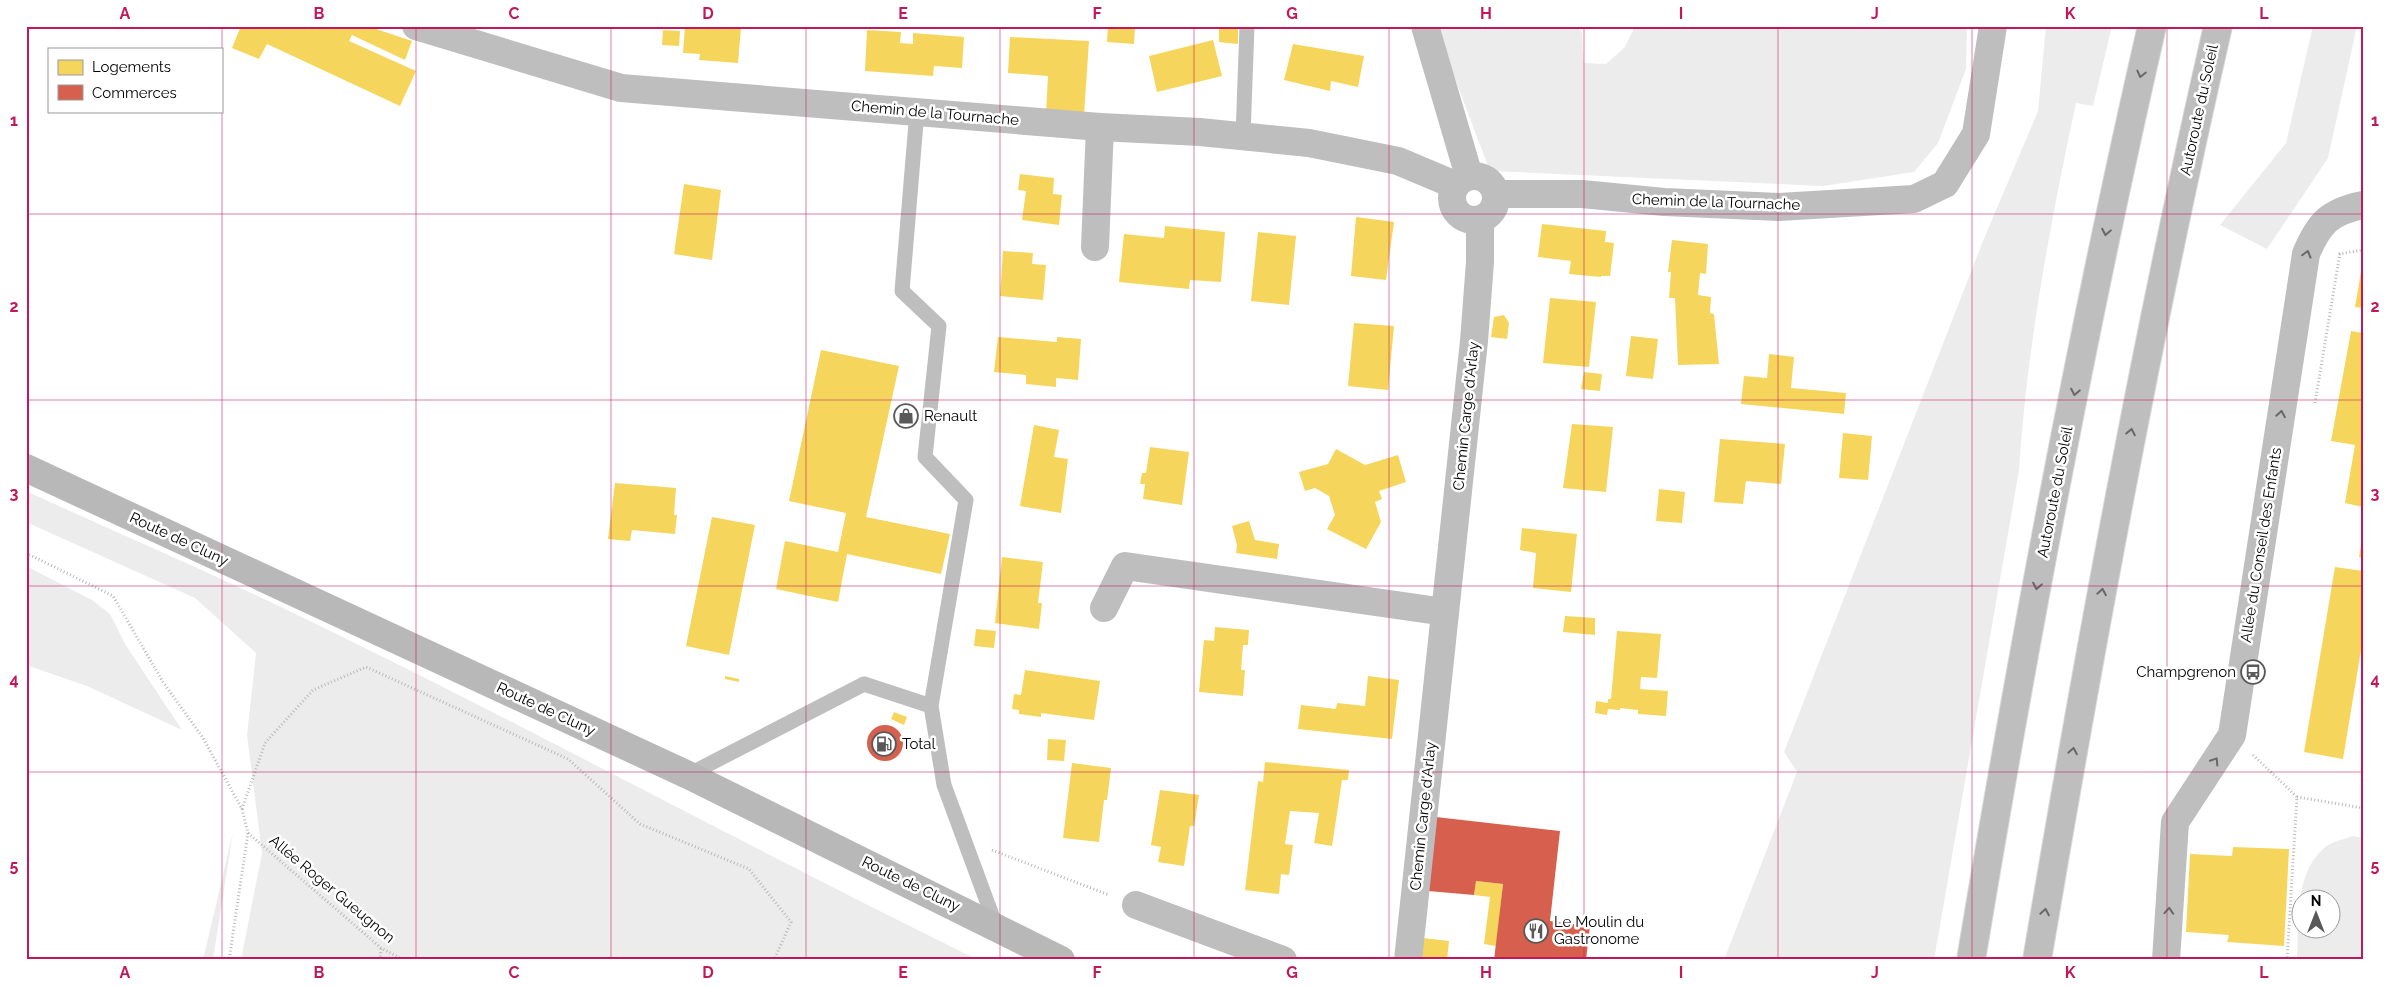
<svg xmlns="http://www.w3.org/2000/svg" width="2389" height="986" font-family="Raleway,sans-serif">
  <rect width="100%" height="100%" fill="#fff"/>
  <g fill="#ececec" fill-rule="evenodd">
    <path d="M1435,26H1577L1582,33L1584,63L1606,64L1625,47L1635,26H1967L1966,69L1938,143L1914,172L1823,186L1490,171Z"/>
    <path d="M2046,26H2112L2093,106L2076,103C2050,224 2027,347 2019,470L1934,960H1724L1797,772L1784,752L1983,241L2038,111Z"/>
    <path d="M2313,26H2357L2328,158L2267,249L2220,225L2286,143Z"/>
    <path d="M26,491C122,535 218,576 312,622C536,731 754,850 978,960H241L262,853L247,735L256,653L195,598L26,522Z"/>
    <path d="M26,566L92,600L110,614L125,644L182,730L87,686L26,665Z"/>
    <path d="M233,832L213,960H203Z"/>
    <path d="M2352,836L2363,838V960H2297C2299,924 2294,875 2323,849C2330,842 2343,840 2352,836ZM2302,898H2332V928H2302Z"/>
  </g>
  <g fill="#f6d55c">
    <path d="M241,26H367L412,41L405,60L352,35L349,41L416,71L400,106L267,44L259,59L232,48Z"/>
    <path d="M685,26L741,28L738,63L699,60L700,54L683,53Z"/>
    <path d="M1108,26H1135L1134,44L1107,42Z"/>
    <path d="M1219,26H1238V44L1219,42Z"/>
    <path d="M663,30L680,31L679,46L662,45Z"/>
    <path d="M867,30L901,32L900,43L913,44V33L964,37L962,68L934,66L933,76L865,71Z"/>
    <path d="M1010,37L1089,41L1084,115L1046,113L1048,76L1008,73Z"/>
    <path d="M1213,40L1222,76L1157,92L1149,56Z"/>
    <path d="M1293,44L1364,56L1358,87L1331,81L1330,91L1284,80Z"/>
    <path d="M1020,174L1054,178L1053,194L1062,195L1059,225L1022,220L1026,191L1018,190Z"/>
    <path d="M684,184L721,190L712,260L674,254Z"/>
    <path d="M1356,217L1394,222L1386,280L1351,276Z"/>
    <path d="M1542,224L1606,231L1605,242L1614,243L1610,276H1601V277L1569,274L1571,261L1538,257Z"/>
    <path d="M1165,226L1225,232L1221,282L1190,280L1189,289L1119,282L1124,234L1164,238Z"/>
    <path d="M1258,232L1296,236L1289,305L1251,301Z"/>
    <path d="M1672,240L1708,244L1706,274L1700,273L1698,295L1711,297L1710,313L1714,314L1719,364L1678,365L1675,298H1669L1671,272H1668Z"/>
    <path d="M1003,251L1033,253L1032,264L1046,265L1043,300L1000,296Z"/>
    <path d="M2362,266L2363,267V308L2355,307Z"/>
    <path d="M1550,298L1596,302L1589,367L1543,363Z"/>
    <path d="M1504,315L1509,323L1507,339L1491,337L1494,317Z"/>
    <path d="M1354,323L1394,326L1388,390L1348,386Z"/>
    <path d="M2351,331L2363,333V507L2345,503L2355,445L2331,441Z"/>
    <path d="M1631,336L1658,339L1653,379L1626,376Z"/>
    <path d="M998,337L1057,342V337L1081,339L1078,380L1056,378V387L1026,384V375L994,372Z"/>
    <path d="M821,350L899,366L866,517L950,534L941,574L847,554L838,602L776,589L785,541L838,552L846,513L789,501Z"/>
    <path d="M1769,354L1794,357L1791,388L1846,393L1844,414L1741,404L1744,376L1767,378Z"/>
    <path d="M1584,372L1602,374L1600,391L1581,389Z"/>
    <path d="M1572,424L1613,427L1606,492L1563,488Z"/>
    <path d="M1034,425L1059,430L1054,457L1068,459L1061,513L1020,506Z"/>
    <path d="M1843,433L1872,436L1868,480L1839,478Z"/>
    <path d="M1720,439L1785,444L1781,484L1746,481L1743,504L1714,502Z"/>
    <path d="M1150,447L1189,452L1182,505L1143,499L1145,484H1140L1142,473H1146Z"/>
    <path d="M1336,449L1365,465L1398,455L1406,482L1379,491L1382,499L1375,502L1381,522L1366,549L1327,529L1335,515L1329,496L1315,488L1305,491L1299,472L1328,464Z"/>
    <path d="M615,483L676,488L674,515H677L675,534L632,530L630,541L608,539Z"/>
    <path d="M1659,489L1685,492L1682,523L1656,521Z"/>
    <path d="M712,517L755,525L729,655L686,646Z"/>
    <path d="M1249,521L1255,540L1279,544L1277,559L1236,553L1237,545L1232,526Z"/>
    <path d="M1522,528L1577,534L1571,592L1533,588L1536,553L1520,550Z"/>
    <path d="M2362,539H2363V558L2359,557Z"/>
    <path d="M1002,557L1043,562L1038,603H1042L1039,629L995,623Z"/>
    <path d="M2335,567L2363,571V638L2343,759L2304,752Z"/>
    <path d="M1565,616L1595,618V635L1563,632Z"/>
    <path d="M1215,627L1249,630L1248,645H1243L1241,670H1245L1243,696L1199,692L1204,640L1214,641Z"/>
    <path d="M976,629L996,631L994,648L974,646Z"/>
    <path d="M1617,631L1661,634L1657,678L1641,677L1640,689L1668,691L1666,716L1638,714V710L1620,708V710L1608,709L1607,715L1595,713L1596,701L1608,703V699H1611Z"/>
    <path d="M1025,670L1100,681L1094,720L1041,713V717L1019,714V710L1012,709L1014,694L1021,695Z"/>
    <path d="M725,676L739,679V682L725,679Z"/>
    <path d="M1368,676L1399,680L1392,739L1298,729L1301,705L1336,709L1337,703L1365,706Z"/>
    <path d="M894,712L907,717L904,725L891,719Z"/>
    <path d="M1048,739L1066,740L1064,761L1047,760Z"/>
    <path d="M1265,762L1349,770L1348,780H1342L1332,846L1314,843L1319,813L1290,811L1285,844L1293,845L1289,875L1281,874L1279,894L1245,890L1258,781L1263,782Z"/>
    <path d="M1072,763L1111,768L1107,800H1104L1099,842L1063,838Z"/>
    <path d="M1160,790L1199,795L1194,826H1190L1184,866L1158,862L1161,847L1151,845Z"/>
    <path d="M2233,847L2289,849L2284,946L2227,942L2229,935L2186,932L2190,854L2232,856Z"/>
    <path d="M1476,881L1503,884L1496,946L1484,944L1490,897L1474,895Z"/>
    <path d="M1423,938L1449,941L1447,960H1421Z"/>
  </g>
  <g fill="#d6604d">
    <circle cx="885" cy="743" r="18"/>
    <path d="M1436,817L1560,831L1550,921L1590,926L1586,960H1494L1503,884L1476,881L1474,895L1428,891Z"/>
  </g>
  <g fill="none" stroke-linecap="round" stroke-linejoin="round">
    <g stroke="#dbdbdb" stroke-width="30">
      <g id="highway">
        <path d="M1971,960C2023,647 2081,335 2152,26"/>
        <path d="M2037,960C2090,647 2147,335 2218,26"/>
      </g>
    </g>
    <g stroke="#b9b9b9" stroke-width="3" stroke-dasharray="1 2.5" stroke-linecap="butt">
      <path d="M2339,254L2363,250"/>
      <path d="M2315,403L2340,253"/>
      <path d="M26,553L113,596L163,682L203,738L242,809L248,833L229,960"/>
      <path d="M2253,755L2297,797L2287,960"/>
      <path d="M2297,797L2363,808"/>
      <path d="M242,809L265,743L313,690L366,667L568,759L640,824L749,869L791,922L774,960"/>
      <path d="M248,833L381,948L404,960"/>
      <path d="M992,850L1109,895"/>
      <path d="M380,960L381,948"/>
    </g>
    <g stroke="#bebebe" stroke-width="15">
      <path d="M917,111L902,291L939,326L925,457L966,500L931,706L944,785L996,926"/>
      <path d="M1243,136L1247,26"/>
      <path d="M688,775L864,684L931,706"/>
    </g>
    <g stroke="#bebebe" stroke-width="28">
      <path d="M416,26L621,88L1100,127L1200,132L1309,143L1398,161L1455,185"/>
      <path d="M1425,26L1469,176"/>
      <circle cx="1474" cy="198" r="22"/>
      <path d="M1496,194H1582L1664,202L1779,207L1914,199L1945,184L1976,134L1993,26"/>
      <path d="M1095,247L1100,127"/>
      <path d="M1104,608L1125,566L1445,612"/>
      <path d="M1136,905L1283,960"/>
      <path d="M1408,960L1474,341L1480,262V220"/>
      <path d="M2166,960L2175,822L2232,735L2306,254C2319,223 2329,212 2363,205"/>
    </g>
    <path stroke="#b8b8b8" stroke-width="28" d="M26,468L688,775L1061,960"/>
    <use href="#highway" stroke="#bebebe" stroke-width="28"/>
  </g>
  <defs><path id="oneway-chevron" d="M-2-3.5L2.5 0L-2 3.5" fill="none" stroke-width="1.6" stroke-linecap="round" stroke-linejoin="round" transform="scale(1.25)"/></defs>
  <g stroke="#686868">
    <use href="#oneway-chevron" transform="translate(2141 74) rotate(103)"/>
    <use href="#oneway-chevron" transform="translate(2106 232) rotate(101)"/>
    <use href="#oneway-chevron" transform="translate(2307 254) rotate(-74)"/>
    <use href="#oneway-chevron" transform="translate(2075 392) rotate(101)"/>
    <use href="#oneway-chevron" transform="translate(2281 414) rotate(-81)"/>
    <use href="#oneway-chevron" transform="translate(2131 432) rotate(-79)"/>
    <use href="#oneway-chevron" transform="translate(2037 586) rotate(101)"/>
    <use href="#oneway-chevron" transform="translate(2102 592) rotate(-80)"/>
    <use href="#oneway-chevron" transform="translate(2073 751) rotate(-80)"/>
    <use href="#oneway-chevron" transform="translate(2215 761) rotate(-57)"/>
    <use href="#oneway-chevron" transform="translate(2169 911) rotate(-86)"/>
    <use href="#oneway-chevron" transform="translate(2045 912) rotate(-80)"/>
  </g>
  <path fill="none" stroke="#c2185b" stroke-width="1" stroke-opacity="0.55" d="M222,26V960M416,26V960M611,26V960M806,26V960M1000,26V960M1194,26V960M1389,26V960M1584,26V960M1778,26V960M1972,26V960M2167,26V960M26,214H2363M26,400H2363M26,586H2363M26,772H2363"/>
  <defs>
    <g id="shop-ring" transform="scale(1.25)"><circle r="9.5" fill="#fff" stroke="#595959" stroke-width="1.5"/><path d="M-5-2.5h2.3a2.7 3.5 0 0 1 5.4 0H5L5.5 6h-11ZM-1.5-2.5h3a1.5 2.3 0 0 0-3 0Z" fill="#595959"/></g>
    <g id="bus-ring" transform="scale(1.25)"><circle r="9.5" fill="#fff" stroke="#595959" stroke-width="1.5"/><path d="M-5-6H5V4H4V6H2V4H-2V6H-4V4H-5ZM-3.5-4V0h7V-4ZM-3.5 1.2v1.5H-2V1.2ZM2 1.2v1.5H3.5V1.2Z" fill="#595959"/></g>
    <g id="fuel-ring" transform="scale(1.25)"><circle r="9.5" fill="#fff" stroke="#595959" stroke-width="1.5"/><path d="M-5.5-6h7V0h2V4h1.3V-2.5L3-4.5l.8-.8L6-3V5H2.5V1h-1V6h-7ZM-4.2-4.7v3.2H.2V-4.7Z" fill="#595959"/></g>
    <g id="restaurant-ring" transform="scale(1.25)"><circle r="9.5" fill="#fff" stroke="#595959" stroke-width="1.5"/><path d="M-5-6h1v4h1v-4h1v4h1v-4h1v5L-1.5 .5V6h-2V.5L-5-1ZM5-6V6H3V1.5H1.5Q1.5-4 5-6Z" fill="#595959"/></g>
  </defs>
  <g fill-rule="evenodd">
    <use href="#shop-ring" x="906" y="416"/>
    <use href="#bus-ring" x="2253" y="672"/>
    <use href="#fuel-ring" x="884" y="744"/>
    <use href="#restaurant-ring" x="1536" y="931"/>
  </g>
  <g text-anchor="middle" stroke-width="5" stroke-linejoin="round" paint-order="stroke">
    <g font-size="15" fill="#000" stroke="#fff">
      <text transform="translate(2199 110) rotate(-78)" y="5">Autoroute du Soleil</text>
      <text transform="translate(935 113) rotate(5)" y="5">Chemin de la Tournache</text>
      <text transform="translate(1716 202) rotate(2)" y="5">Chemin de la Tournache</text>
      <text transform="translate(1466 416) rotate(-84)" y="5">Chemin Carge d'Arlay</text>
      <text transform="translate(2055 492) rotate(-79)" y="5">Autoroute du Soleil</text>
      <text transform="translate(179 539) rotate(25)" y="5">Route de Cluny</text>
      <text transform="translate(2261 545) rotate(-81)" y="5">Allée du Conseil des Enfants</text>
      <text transform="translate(546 709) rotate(25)" y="5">Route de Cluny</text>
      <text transform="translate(1423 816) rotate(-84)" y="5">Chemin Carge d'Arlay</text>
      <text transform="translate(911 884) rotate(26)" y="5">Route de Cluny</text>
      <text transform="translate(332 889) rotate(40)" y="5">Allée Roger Gueugnon</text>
    </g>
    <g font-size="15" fill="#000" stroke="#fff" text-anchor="start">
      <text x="924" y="421">Renault</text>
      <text x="2236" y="677" text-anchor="end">Champgrenon</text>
      <text x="902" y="749">Total</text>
      <text x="1554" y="927">Le Moulin du<tspan x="1554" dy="17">Gastronome</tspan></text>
    </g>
  </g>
  <rect width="2389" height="986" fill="none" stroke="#ffffff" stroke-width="55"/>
  <rect x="48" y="48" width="175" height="65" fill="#ffffff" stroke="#999999"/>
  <rect x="58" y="60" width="25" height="15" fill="#f6d55c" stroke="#999999"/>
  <text x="92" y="72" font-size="15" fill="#000000">Logements</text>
  <rect x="58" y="85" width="25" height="15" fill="#d6604d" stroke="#999999"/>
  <text x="92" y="98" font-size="15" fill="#000000">Commerces</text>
  <g transform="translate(2316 914)"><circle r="24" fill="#ffffff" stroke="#999999"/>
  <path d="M0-4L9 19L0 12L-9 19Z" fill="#595959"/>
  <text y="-8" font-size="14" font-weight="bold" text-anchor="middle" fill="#000000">N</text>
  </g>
  <rect x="28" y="28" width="2334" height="930" fill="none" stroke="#c2185b" stroke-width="2"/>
  <g font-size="16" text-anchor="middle" font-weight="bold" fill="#c2185b">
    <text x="125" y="19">A</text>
    <text x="319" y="19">B</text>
    <text x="514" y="19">C</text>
    <text x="708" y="19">D</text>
    <text x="903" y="19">E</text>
    <text x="1097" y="19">F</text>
    <text x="1292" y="19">G</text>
    <text x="1486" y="19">H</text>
    <text x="1681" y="19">I</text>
    <text x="1875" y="19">J</text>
    <text x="2070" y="19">K</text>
    <text x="2264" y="19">L</text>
    <text x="14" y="126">1</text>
    <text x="2375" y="126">1</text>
    <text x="14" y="312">2</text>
    <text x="2375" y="312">2</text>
    <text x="14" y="499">3</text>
    <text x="2375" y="499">3</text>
    <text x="14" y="685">4</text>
    <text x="2375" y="685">4</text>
    <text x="14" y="871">5</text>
    <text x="2375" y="871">5</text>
    <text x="125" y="978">A</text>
    <text x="319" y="978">B</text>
    <text x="514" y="978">C</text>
    <text x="708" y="978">D</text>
    <text x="903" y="978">E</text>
    <text x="1097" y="978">F</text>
    <text x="1292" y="978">G</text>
    <text x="1486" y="978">H</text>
    <text x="1681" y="978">I</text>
    <text x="1875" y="978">J</text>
    <text x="2070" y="978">K</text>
    <text x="2264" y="978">L</text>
  </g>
</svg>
